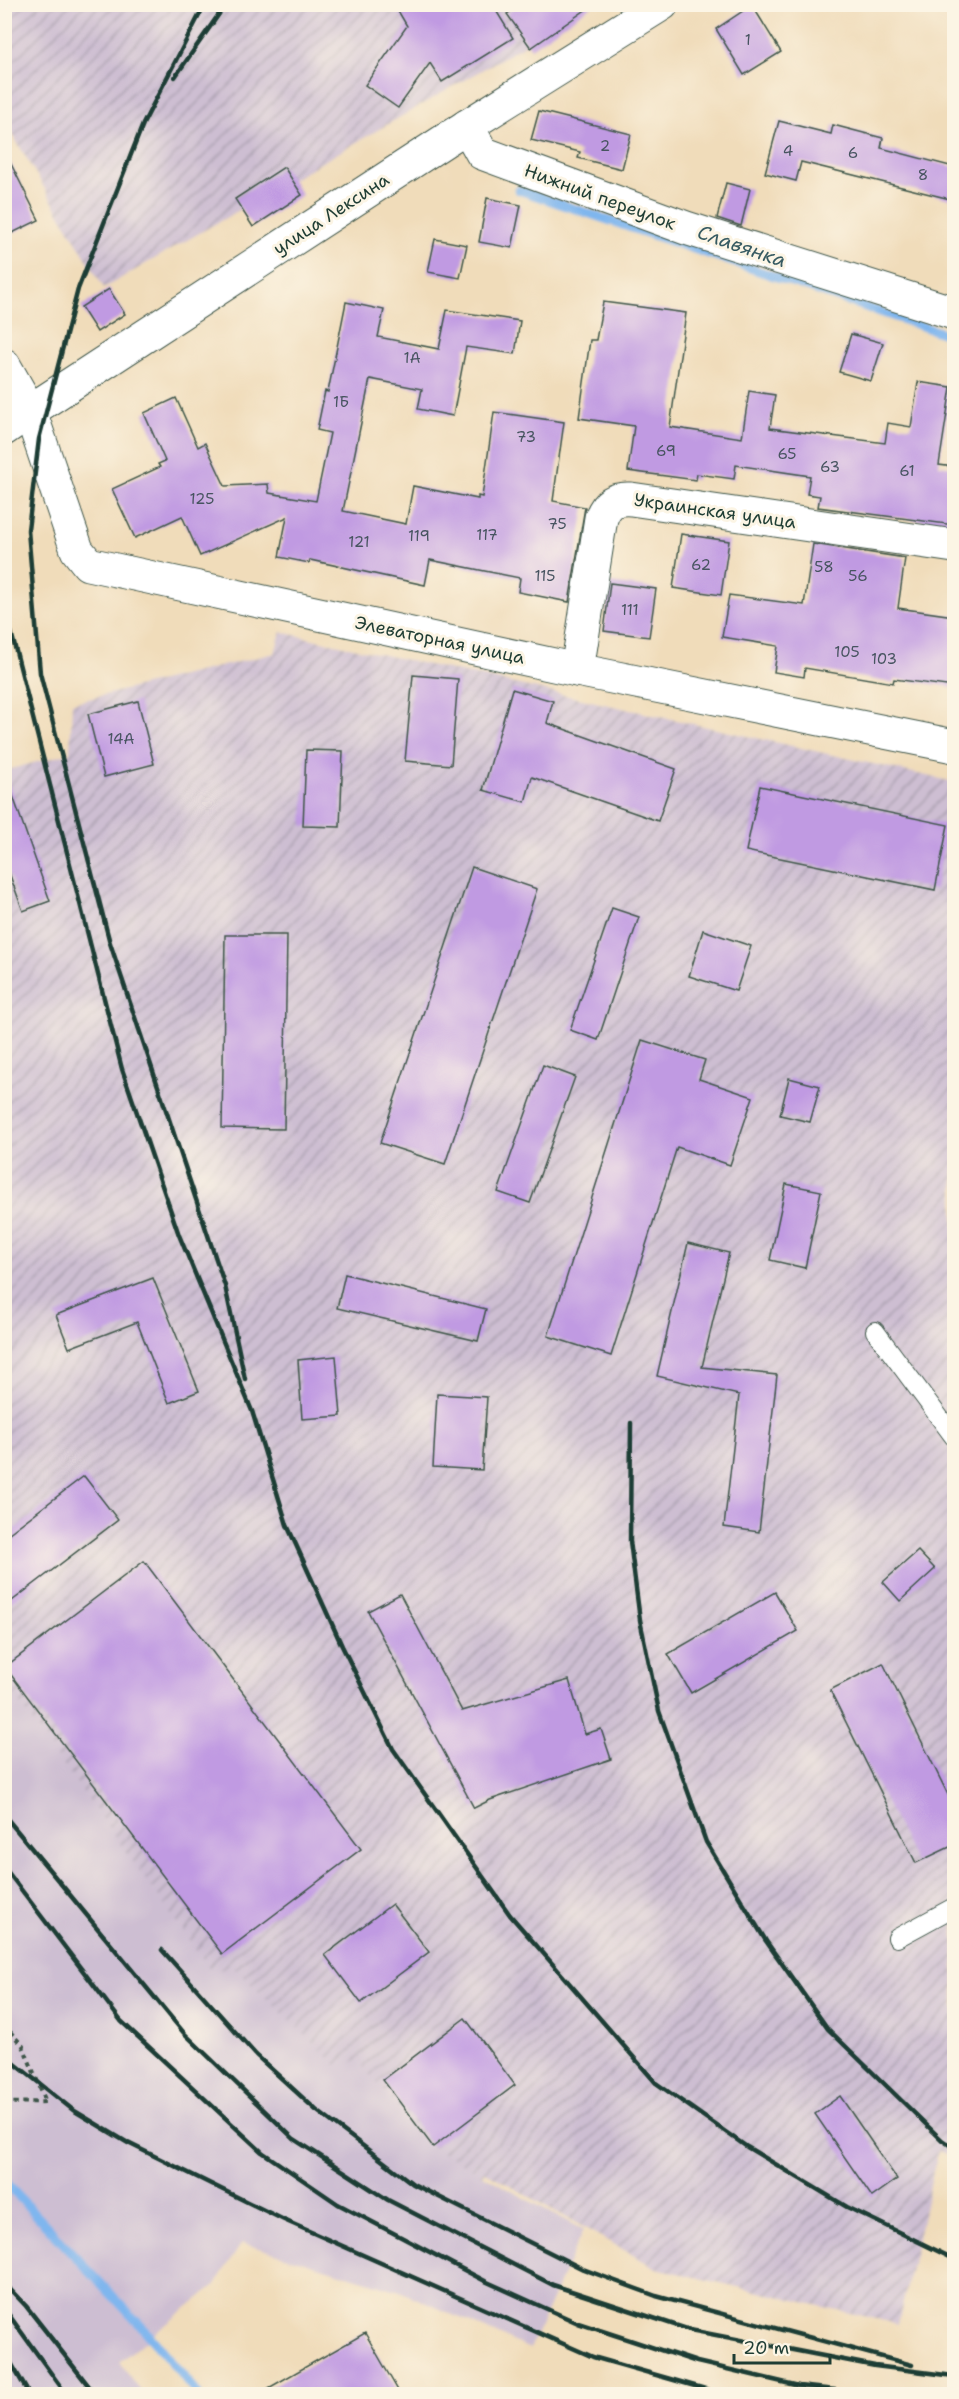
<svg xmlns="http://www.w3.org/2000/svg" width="959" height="2399" font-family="'Shantell Sans',sans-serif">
  <defs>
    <pattern id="industrial-furrows" width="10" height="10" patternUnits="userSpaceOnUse" patternTransform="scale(1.5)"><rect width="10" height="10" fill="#cdbed2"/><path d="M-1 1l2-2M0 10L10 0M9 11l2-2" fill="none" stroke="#a69cab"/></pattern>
  </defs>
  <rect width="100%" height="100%" fill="#fcf5e5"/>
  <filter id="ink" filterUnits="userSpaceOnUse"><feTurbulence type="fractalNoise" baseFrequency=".0167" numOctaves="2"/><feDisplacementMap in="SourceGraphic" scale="12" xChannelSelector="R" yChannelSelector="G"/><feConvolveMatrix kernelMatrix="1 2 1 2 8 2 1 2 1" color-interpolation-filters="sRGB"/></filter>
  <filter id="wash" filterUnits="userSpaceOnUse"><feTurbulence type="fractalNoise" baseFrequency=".008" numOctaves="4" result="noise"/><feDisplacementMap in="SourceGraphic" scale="24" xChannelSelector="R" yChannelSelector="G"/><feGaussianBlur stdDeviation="1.35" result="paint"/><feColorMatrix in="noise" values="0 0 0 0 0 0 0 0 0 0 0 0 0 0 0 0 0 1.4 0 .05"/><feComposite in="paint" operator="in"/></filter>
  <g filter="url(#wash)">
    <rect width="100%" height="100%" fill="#f0dcba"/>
    <g fill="url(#industrial-furrows)">
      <path d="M4,5H594L104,288L5,122Z"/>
      <path d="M281,632L954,782V2156L938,2151L898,2324L656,2268L484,2171L432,2256L5,1941L4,771L70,753L72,703L275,653Z"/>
    </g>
    <path fill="#cdbed2" d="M4,1682L213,1973L230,1964L339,2067L357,2060L432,2147L583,2230L530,2349L400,2291L242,2243L214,2286L119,2362L143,2394H5Z"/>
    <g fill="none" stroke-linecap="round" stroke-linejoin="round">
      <g stroke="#7fb6ee" stroke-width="9">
        <path d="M519,190L954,337"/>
        <path d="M4,2181L144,2329L198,2394"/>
      </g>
    </g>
    <g id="blocks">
      <g fill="#c09ae2">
        <path d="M394,4H492L513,38L442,82L430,63L398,108L365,85L407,26Z"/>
        <path d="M521,4H594L531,48L507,14Z"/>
        <path d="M752,5L781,52L744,75L716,29Z"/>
        <path d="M539,111L631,134L622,169L578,158L580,152L531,140Z"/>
        <path d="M779,121L831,134L833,125L883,138L881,148L954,167V200L801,162L796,181L765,173Z"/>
        <path d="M4,150L39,220L4,237Z"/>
        <path d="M284,167L302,195L253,227L235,199Z"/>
        <path d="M726,183L750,189L741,226L717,218Z"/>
        <path d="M487,198L521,205L512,248L479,242Z"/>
        <path d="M435,239L467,245L460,278L428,272Z"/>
        <path d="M109,289L125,314L97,332L81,307Z"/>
        <path d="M346,302L384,310L378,337L439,349L447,310L520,321L515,354L466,347L453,416L418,409L422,389L370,379L343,511L406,524L413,486L478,499V496L482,497L494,412L564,422L553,501L585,507L569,602L518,592L520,578L430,560L425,585L310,560L309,563L279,557L287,517L200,556L182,516L135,538L112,489L160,467L158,464L165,461L144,413L176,398L198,447L205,443L225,486L268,484L269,493L316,501L330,433L317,430L325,391L328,392Z"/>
        <path d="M603,302L686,313L670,427L742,438L749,391L775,395L770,428L885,443L888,423L911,427L918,382L951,387L939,465L954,467V525L818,507L820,496L807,494L810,476L736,465L734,479L697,474L696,480L628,471L634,426L579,418L590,340H596Z"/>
        <path d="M851,334L883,343L871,381L839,372Z"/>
        <path d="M681,534L729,541L721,595L673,588Z"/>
        <path d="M813,544L905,558L898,608L954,616V687L894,679L893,683L805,668L804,677L774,672L778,646L722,637L729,595L804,605Z"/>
        <path d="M610,583L656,589L649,637L604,631Z"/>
        <path d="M413,675L458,679L451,765L405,761Z"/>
        <path d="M512,689L553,701L547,723L676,769L658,821L532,777L525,802L483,790Z"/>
        <path d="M138,701L154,764L104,777L88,714Z"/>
        <path d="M306,750L343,751L340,827L303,826Z"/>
        <path d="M8,782L50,901L23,911L4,859V783Z"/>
        <path d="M760,786L948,825L935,890L746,851Z"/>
        <path d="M472,867L537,889L445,1164L380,1143Z"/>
        <path d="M612,908L639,917L598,1040L570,1030Z"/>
        <path d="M703,930L751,946L736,991L689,976Z"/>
        <path d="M225,935H287L284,1129L222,1128Z"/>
        <path d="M642,1040L705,1060L699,1079L753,1097L730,1165L677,1147L611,1356L548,1336Z"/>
        <path d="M543,1065L575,1077L530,1203L498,1192Z"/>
        <path d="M789,1078L820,1086L810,1122L780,1115Z"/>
        <path d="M786,1184L821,1191L805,1268L770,1260Z"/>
        <path d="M688,1243L729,1253L702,1367L777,1375L759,1532L724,1527L739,1395L657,1376Z"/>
        <path d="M345,1274L486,1309L478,1341L337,1308Z"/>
        <path d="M153,1278L199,1391L169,1403L137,1322L69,1348L56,1315Z"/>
        <path d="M336,1356L341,1416L302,1419L298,1360Z"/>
        <path d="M437,1394L487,1397L482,1470L433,1467Z"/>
        <path d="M84,1476L118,1520L4,1607V1537Z"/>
        <path d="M918,1551L935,1569L900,1601L883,1582Z"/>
        <path d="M144,1561L361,1849L222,1954L5,1667Z"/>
        <path d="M775,1592L798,1631L691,1693L668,1654Z"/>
        <path d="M400,1594L462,1711L569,1680L585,1734L601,1729L611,1759L490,1800L474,1808L368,1611Z"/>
        <path d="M883,1663L954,1807V1845L916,1863L830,1690Z"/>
        <path d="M392,1904L429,1952L361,2003L325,1955Z"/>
        <path d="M465,2018L515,2085L433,2147L383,2080Z"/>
        <path d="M840,2096L897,2179L872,2197L815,2114Z"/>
        <path d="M365,2333L400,2394H258Z"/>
      </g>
    </g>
  </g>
  <g filter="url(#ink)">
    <use href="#blocks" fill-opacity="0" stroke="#3e5548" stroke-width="1.5"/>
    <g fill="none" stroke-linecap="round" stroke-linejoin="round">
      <g stroke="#3e5548" stroke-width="20">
        <g id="lane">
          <path d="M875,1331L954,1437"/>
          <path d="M897,1938L954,1907"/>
        </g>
      </g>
      <g stroke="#3e5548" stroke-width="35">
        <g id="street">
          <path d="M467,126L482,153L686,228L954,313"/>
          <path d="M4,429L30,411"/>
          <path d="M577,670L601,518C607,503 614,498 631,499L954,546"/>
        </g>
      </g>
      <g stroke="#3e5548" stroke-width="35">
        <g id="secondary">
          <path d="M4,365L30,411L77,550L88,564L577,670L954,746"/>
          <path d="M30,411L467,126L662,4"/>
        </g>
      </g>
      <path stroke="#3e5548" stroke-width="4" stroke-dasharray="4.5 4.5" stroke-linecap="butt" d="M4,2025L23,2046L46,2102L4,2103"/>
      <use href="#lane" stroke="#fff" stroke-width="18"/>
      <use href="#street" stroke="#fff" stroke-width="33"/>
      <use href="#secondary" stroke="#fff" stroke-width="33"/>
      <g stroke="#1f3d34" stroke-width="4.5">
        <path d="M205,4L143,124L78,289L39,439L28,530L40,673L110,943L225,1286L245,1379"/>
        <path d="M175,77L226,4"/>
        <path d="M4,604L122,1069L179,1235L252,1411L287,1525L342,1646L393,1749L510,1915L656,2083L747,2147L847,2207L954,2259"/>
        <path d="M631,1423L630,1541L640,1620L659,1711L706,1842L766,1941L828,2029L942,2140L954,2148"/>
        <path d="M4,1815L184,2033L294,2139L388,2200L553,2285L690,2330L875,2366L954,2376"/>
        <path d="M4,1867L121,2021L262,2152L338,2204L485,2281L578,2323L697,2362L799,2386L871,2394"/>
        <path d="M162,1950L256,2055L316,2110L413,2184L583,2269L656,2296L912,2365"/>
        <path d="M4,2055L73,2110L128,2143L284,2220L593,2357L723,2394"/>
        <path d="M4,2283L26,2306L95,2394"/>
        <path d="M4,2308L66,2394"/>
        <path d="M4,2351L29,2394"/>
      </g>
    </g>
  </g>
  <g text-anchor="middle" stroke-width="6" stroke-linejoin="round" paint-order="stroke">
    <g font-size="15" fill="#475460">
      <text x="748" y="45">1</text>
      <text x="605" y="151">2</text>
      <text x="788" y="156">4</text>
      <text x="853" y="158">6</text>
      <text x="923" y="180">8</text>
      <text x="412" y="363">1А</text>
      <text x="341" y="407">1Б</text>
      <text x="526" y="442">73</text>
      <text x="666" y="456">69</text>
      <text x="787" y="459">65</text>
      <text x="830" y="472">63</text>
      <text x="907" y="476">61</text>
      <text x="202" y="504">125</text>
      <text x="557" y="529">75</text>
      <text x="487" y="540">117</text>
      <text x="419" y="541">119</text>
      <text x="359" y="547">121</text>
      <text x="701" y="570">62</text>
      <text x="824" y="572">58</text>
      <text x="545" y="581">115</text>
      <text x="858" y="581">56</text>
      <text x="630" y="615">111</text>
      <text x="847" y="657">105</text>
      <text x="884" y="664">103</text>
      <text x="121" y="744">14А</text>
    </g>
    <g font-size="18" fill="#1f3d34" stroke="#fcf5e5">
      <text transform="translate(600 197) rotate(20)" y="6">Нижний переулок</text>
      <text transform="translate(331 214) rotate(-33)" y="6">улица Лексина</text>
      <text transform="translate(715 511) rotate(8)" y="6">Украинская улица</text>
      <text transform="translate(440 640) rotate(12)" y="6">Элеваторная улица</text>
    </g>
    <g font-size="20" font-style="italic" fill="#375b62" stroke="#fcf5e5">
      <text transform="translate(742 246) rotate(19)" y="7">Славянка</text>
    </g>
  </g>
  <rect width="959" height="2399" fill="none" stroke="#fcf5e5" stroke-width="24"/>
  <path d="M734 2354v9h96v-9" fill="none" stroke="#1f3d34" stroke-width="3"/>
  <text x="743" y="2354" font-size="18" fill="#1f3d34" stroke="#fcf5e5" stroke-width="4.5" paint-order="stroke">20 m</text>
</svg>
